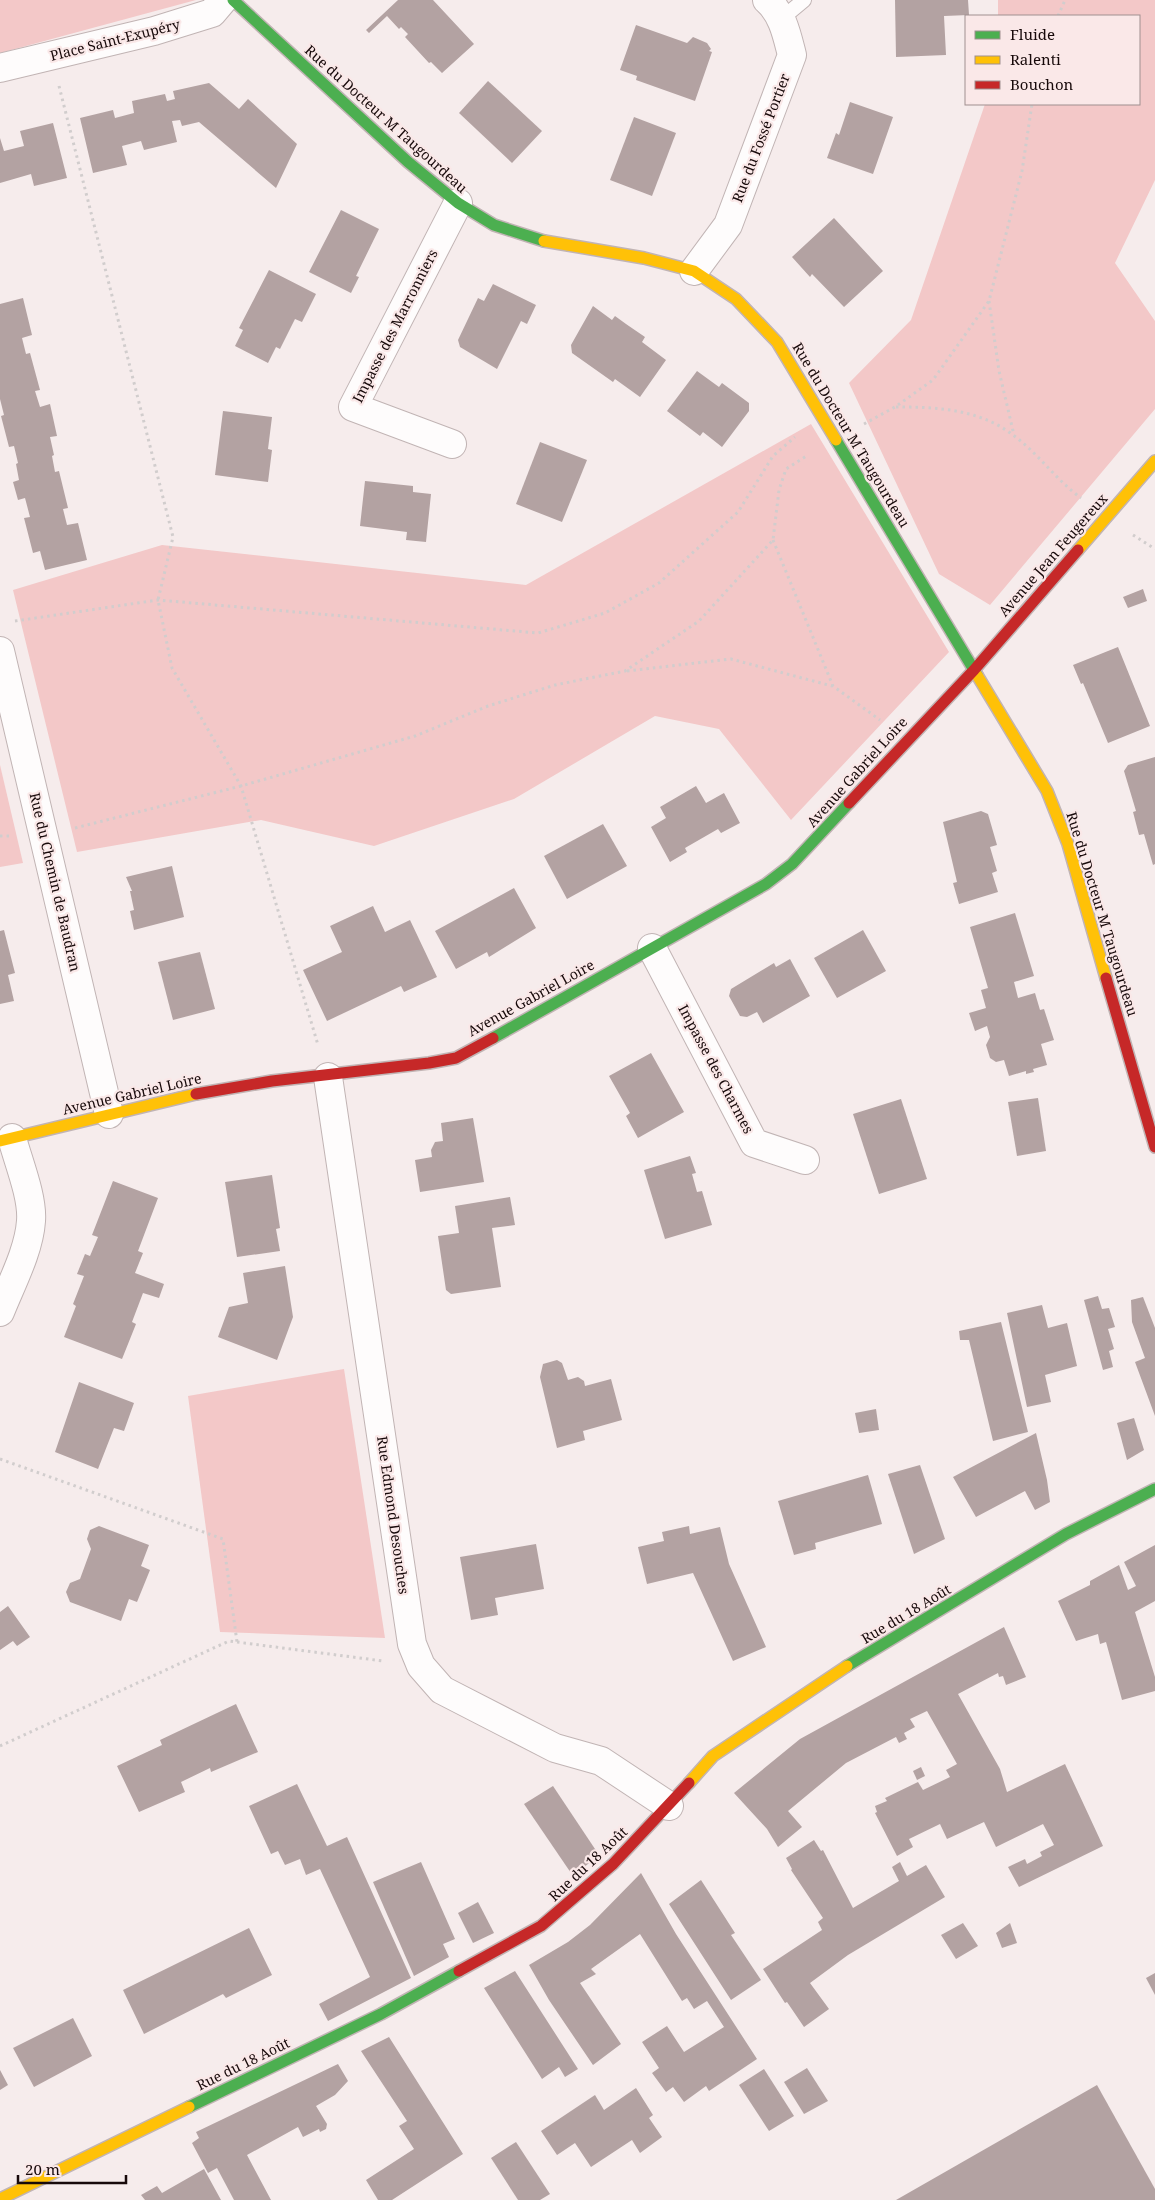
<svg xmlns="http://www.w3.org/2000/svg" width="1155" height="2200" font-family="'Noto Serif',serif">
  <rect width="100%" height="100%" fill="#f6ecec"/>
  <g fill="#f3c8c8">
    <path d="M0,0H196L0,53Z"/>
    <path d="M998,0H1155V180L1115,263L1155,321V409L990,605L939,574L849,383L911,320L985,104H1139V16H998Z"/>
    <path d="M811,424L949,652L791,820L719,729L655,716L514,799L374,846L261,820L77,852L13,590L162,545L526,585Z"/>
    <path d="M0,765L23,863L0,867Z"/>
    <path d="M344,1369L385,1638L220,1632L188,1396Z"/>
  </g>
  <g fill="#b3a2a2">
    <path d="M398,0H433L474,44L442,73L431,62L429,63L405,37L408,34L401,27L399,29L387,16L369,33L366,30Z"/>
    <path d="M895,0H968L969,15L944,16L946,55L896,57Z"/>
    <path d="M636,25L687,43L693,37L707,43L711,49L709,51L712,52L695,101L636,80L637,76L620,70Z"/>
    <path d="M488,81L542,131L512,163L459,113Z"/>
    <path d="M209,83L239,109L248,99L297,144L276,188L199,122L182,126L180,120L172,121L177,142L144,150L141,141L122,146L127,165L93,173L80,118L113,110L115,118L134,113L132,101L165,94L167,101L175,99L173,91Z"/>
    <path d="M850,102L893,117L873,174L827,158L836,133L839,135Z"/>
    <path d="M634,117L676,133L652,196L610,180Z"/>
    <path d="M53,123L67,178L34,186L31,174L0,183V138L4,151L24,146L20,131Z"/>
    <path d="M341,210L379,229L356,276L359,277L351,293L309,272Z"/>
    <path d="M834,218L883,271L844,307L812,274L810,277L792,257Z"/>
    <path d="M269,270L316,294L302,322L295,319L280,349L276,347L268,363L235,346L243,330L239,328Z"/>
    <path d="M493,284L536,305L527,324L521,321L497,369L460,347L458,340L478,298L484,301Z"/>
    <path d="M23,298L32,335L22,338L26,354L30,353L40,390L35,391L40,407L50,404L57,436L50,437L54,455L52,456L55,472L59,471L68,508L63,509L67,525L78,523L87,560L45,570L40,551L33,553L24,518L30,517L25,498L18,500L13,482L19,480L16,464L18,463L14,446L9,447L1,416L4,415L0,399V304Z"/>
    <path d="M593,306L612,320L615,316L626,324L645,337L642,342L666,360L640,397L615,379L613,382L572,353L571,345Z"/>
    <path d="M697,371L719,387L722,383L749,403V411L722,447L703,432L700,436L667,411Z"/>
    <path d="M223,411L272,417L268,449L272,450L268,482L215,475Z"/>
    <path d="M540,442L587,460L562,522L516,504Z"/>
    <path d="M365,481L413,486V492L431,494L426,542L406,540L407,532L360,526Z"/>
    <path d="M1143,589L1147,601L1128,608L1123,597Z"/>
    <path d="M1118,647L1150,726L1108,743L1083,683L1081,684L1073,665Z"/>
    <path d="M1155,757V864L1153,865L1144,834L1139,835L1133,812L1136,811L1124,771L1128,765Z"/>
    <path d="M696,786L706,803L724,793L740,823L721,833L718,829L685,848L687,852L670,862L651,827L666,818L660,807Z"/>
    <path d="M981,811L988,814L997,845L990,847L997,871L992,873L998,892L959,904L953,883L957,882L943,822Z"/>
    <path d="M603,824L627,866L567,899L544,856Z"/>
    <path d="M172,866L184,917L134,930L130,911L134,910L130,891H132L126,877Z"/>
    <path d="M514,888L536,928L489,957L487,952L456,969L435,931Z"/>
    <path d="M373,906L385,932L410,920L437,977L404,992L401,986L327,1021L303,970L342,952L330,926Z"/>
    <path d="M1015,913L1034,976L1014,982L1018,998L1035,993L1040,1010L1044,1009L1054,1040L1041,1044L1047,1065L1033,1069L1034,1072L1026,1074V1071L1009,1076L1004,1060L996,1062L990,1058L986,1045L990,1037L987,1026L975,1031L969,1013L986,1008L981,990L988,988L970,927Z"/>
    <path d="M4,930L15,973L8,975L14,1001L0,1004V931Z"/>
    <path d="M863,930L886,971L837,998L814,958Z"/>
    <path d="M200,952L215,1009L173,1020L158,962Z"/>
    <path d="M790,959L810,996L763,1023L757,1012L747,1017L740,1016L729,996L731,989L774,963L776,967Z"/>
    <path d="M651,1053L684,1112L638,1138L626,1116L630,1113L609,1076Z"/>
    <path d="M1038,1098L1046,1151L1017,1156L1008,1102Z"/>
    <path d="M901,1099L927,1179L879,1194L853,1114Z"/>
    <path d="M473,1118L484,1182L420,1192L415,1160L432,1157L431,1150L435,1142L443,1141L441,1123Z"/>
    <path d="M690,1156L696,1173L692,1174L697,1192L702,1191L712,1225L665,1239L644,1170Z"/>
    <path d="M272,1175L280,1228L276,1229L280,1251L237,1257L225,1182Z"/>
    <path d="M113,1181L158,1198L138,1251L143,1253L135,1273L164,1284L159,1298L143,1293L132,1322L136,1324L122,1359L64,1337L76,1306L73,1304L84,1276L77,1274L85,1254L90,1256L98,1237L92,1235Z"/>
    <path d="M510,1197L515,1225L492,1228L501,1287L451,1294L446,1290L438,1236L459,1233L455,1206Z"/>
    <path d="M285,1266L293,1317L277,1360L218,1337L229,1307L248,1303L243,1273Z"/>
    <path d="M1098,1296L1102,1309L1109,1308L1115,1327L1108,1329L1114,1349L1109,1351L1113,1367L1103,1370L1084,1300Z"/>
    <path d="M1143,1297L1155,1328V1416L1135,1362L1145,1358L1132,1322L1131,1300Z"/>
    <path d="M1042,1305L1048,1328L1067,1323L1077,1366L1045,1375L1051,1402L1027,1407L1007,1313Z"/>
    <path d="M1001,1322L1028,1432L993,1441L969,1340H960L959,1331Z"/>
    <path d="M557,1360L562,1363L568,1380L578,1377L584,1381L585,1386L611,1379L622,1420L583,1431L585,1440L557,1448L540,1377L543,1364Z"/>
    <path d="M79,1382L134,1403L124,1431L114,1428L98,1469L55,1452Z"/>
    <path d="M876,1409L879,1430L859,1433L855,1413Z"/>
    <path d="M1134,1418L1144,1450L1127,1460L1117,1423Z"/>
    <path d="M1036,1433L1047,1480L1050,1502L1035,1510L1025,1491L976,1517L953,1477Z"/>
    <path d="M920,1465L945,1539L914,1554L888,1474Z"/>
    <path d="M868,1475L882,1524L815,1543L816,1549L794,1555L778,1501Z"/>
    <path d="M99,1526L149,1545L141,1566L150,1570L137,1602L129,1599L121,1621L70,1602L66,1592L70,1583L80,1579L91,1549L87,1539L90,1530Z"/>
    <path d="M689,1526L690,1534L720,1527L729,1564L766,1647L733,1661L693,1573L647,1584L638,1547L664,1541L662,1532Z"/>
    <path d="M536,1544L544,1589L495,1598L498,1615L471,1620L460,1557Z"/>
    <path d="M1155,1545V1601L1135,1612L1155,1677V1691L1122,1700L1106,1642L1100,1644L1098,1634L1076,1641L1058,1601L1090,1585V1581L1119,1565L1128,1590L1136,1586L1124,1562Z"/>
    <path d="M8,1606L30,1637L17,1646L13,1641L0,1650V1612Z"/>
    <path d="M1004,1627L1026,1677L1006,1685L1003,1676L999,1677L998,1673L958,1694L1000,1769L1007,1792L1065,1764L1103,1846L1019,1887L1008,1867L1025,1859L1027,1864L1042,1856L1040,1852L1054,1845L1043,1824L996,1847L984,1822L947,1839L940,1824L909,1839L913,1847L897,1856L875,1813L877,1812L875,1806L887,1801L885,1798L918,1782L923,1790L950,1777L946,1770L957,1764L927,1711L910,1719L915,1727L904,1733L907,1739L899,1743L896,1737L846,1763L788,1811L802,1827L778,1847L767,1829L734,1793L800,1739Z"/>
    <path d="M236,1704L258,1752L211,1772L210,1768L181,1782L185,1792L139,1812L117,1766L162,1745L160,1740Z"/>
    <path d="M921,1767L925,1776L917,1780L913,1771Z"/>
    <path d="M297,1784L327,1846L347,1837L411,1978L328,2021L319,2004L370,1977L320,1869L306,1875L300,1859L285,1865L278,1851L271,1854L249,1806Z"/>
    <path d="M553,1786L599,1855L573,1876L524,1804Z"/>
    <path d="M814,1840L821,1851L823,1850L853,1908L899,1881L892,1867L900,1862L907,1876L926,1865L945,1897L848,1955L810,1983L829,2009L804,2027L787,2002L785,2003L763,1969L822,1930L818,1922L823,1918L791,1870L792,1869L786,1858Z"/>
    <path d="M421,1862L455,1939L443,1944L449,1957L414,1976L373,1882Z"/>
    <path d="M641,1873L676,1934L757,2059L709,2091L706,2086L684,2102L673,2087L666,2092L652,2073L659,2068L642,2042L667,2026L684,2052L724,2027L707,2001L694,2009L687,1998L682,2001L640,1934L591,1969L596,1974L580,1983L621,2044L593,2065L549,2000L529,1965L568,1942L590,1925Z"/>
    <path d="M701,1880L735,1933L731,1935L761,1980L731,2000L669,1904Z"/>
    <path d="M478,1902L494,1933L473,1943L458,1913Z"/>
    <path d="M963,1923L978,1946L956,1959L941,1935Z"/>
    <path d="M1010,1923L1017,1943L1002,1948L996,1933Z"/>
    <path d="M249,1928L272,1975L226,1998L223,1994L144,2034L123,1990Z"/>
    <path d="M515,1971L578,2069L565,2077L559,2067L542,2079L484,1988Z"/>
    <path d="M1155,1973V1995L1146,1978Z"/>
    <path d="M73,2018L92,2056L34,2087L13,2048Z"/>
    <path d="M389,2037L463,2154L392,2200H378L366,2180L414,2149L399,2126L407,2121L361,2051Z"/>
    <path d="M338,2064L348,2081L335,2095L316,2106L327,2124L326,2129L320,2132L319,2129L303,2137L298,2127L247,2155L271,2200H234L217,2168L208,2173L192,2143L199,2138L196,2132Z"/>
    <path d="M807,2068L828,2101L804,2114L784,2082Z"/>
    <path d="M764,2069L794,2116L769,2131L739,2085Z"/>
    <path d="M0,2070L8,2085L0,2090Z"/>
    <path d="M1097,2085L1155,2189V2200H896Z"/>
    <path d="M636,2088L653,2115L649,2118L662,2137L640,2153L632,2140L591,2167L575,2143L557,2155L541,2131L595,2095L604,2110Z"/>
    <path d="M516,2142L550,2194L540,2200H518L491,2158Z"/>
    <path d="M204,2169L221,2200H145L141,2195L157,2186L162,2193Z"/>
  </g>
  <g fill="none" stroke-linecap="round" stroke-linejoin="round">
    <g stroke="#c1b4b4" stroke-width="16">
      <path id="lane" d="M780,20L804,0"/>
    </g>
    <g stroke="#c1b4b4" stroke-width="30">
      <g id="street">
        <path d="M0,68L154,31L212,13L223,0"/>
        <path d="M694,271L728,225L792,55C787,36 783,14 767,0"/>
        <path d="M452,444L353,407L458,203"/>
        <path d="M0,651L109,1114"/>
        <path d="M652,948L754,1143L805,1160"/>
        <path d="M328,1077L412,1644L421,1666L442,1690L555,1748L601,1761L669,1806"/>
        <path d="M0,1312C11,1284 29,1251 31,1221C33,1197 18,1161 12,1138"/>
      </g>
    </g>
    <g stroke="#c1b4b4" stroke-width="14">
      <g id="fast">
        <path d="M233,0L408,162L458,203L494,225L544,241"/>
        <path d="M836,440L977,675"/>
        <path d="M493,1038L766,884L792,864L849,803"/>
        <path d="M847,1666L1066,1534L1155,1489"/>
        <path d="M189,2107L381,2014L459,1971"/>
      </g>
    </g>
    <g stroke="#c1b4b4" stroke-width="14">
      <g id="slow">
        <path d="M544,241L644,258L694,271L736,299L777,342L836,440"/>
        <path d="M1078,550L1155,461"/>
        <path d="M977,675L1047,791L1068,844L1106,978"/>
        <path d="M0,1141L196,1094"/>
        <path d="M689,1783L713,1756L847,1666"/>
        <path d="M0,2199L189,2107"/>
      </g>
    </g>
    <g stroke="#c1b4b4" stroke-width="14">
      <g id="jam">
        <path d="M849,803L974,670L1078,550"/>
        <path d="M1106,978L1155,1147"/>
        <path d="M196,1094L272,1081L429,1063L456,1058L493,1038"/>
        <path d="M459,1971L541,1926L613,1864L689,1783"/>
      </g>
    </g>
    <g stroke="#d1cdcd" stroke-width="3" stroke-dasharray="2.5 4" stroke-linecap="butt">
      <path d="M1058,16L1065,0"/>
      <path d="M59,86L173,537L158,600L172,668L241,786L318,1045"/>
      <path d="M989,301L999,371L1014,435"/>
      <path d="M896,407C937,407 979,409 1013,435C1038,453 1056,480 1081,498"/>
      <path d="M864,424L895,407L933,380L989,301L1022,171L1032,104"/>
      <path d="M1133,535L1155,549"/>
      <path d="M773,540L833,686L880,720"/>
      <path d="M15,621L158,600L538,633L605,613L659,583L738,512L773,456L795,437"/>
      <path d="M627,671L731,659L832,686"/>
      <path d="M75,828L241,786L415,736L488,706L555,685L625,671L699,621L773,540L779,490L786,469L808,455"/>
      <path d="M0,836H9"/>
      <path d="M0,1459L223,1539L237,1642"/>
      <path d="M0,1746L229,1641L383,1661"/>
    </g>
    <use href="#lane" stroke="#fefcfc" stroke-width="14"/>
    <use href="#street" stroke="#fefcfc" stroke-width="28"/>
    <use href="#fast" stroke="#4caf50" stroke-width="11"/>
    <use href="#slow" stroke="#ffc107" stroke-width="11"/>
    <use href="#jam" stroke="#c62828" stroke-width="11"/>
  </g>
  <g text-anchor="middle" stroke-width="4.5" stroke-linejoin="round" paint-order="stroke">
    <g font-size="14" fill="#17090a" stroke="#fae8e8">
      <text transform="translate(115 40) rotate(-14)" y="5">Place Saint-Exupéry</text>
      <text transform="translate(386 119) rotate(42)" y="5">Rue du Docteur M Taugourdeau</text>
      <text transform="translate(761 138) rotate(-69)" y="5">Rue du Fossé Portier</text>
      <text transform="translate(395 326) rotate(-63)" y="5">Impasse des Marronniers</text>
      <text transform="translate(851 435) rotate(59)" y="5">Rue du Docteur M Taugourdeau</text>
      <text transform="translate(1053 555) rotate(-49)" y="5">Avenue Jean Feugereux</text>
      <text transform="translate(857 772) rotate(-48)" y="5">Avenue Gabriel Loire</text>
      <text transform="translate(55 882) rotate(77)" y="5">Rue du Chemin de Baudran</text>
      <text transform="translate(1102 914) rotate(73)" y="5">Rue du Docteur M Taugourdeau</text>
      <text transform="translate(531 998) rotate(-29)" y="5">Avenue Gabriel Loire</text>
      <text transform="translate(716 1069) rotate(62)" y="5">Impasse des Charmes</text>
      <text transform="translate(132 1094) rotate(-13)" y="5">Avenue Gabriel Loire</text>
      <text transform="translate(393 1515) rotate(82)" y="5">Rue Edmond Desouches</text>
      <text transform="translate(906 1614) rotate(-31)" y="5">Rue du 18 Août</text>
      <text transform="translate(588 1864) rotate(-43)" y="5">Rue du 18 Août</text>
      <text transform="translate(243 2064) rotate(-26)" y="5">Rue du 18 Août</text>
    </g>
  </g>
  <rect x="965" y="15" width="175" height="90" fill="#fae8e8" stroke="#9f8f8f"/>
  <rect x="975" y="31" width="25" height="8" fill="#4caf50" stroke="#9f8f8f"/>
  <text x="1010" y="40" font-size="15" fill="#17090a">Fluide</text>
  <rect x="975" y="56" width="25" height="8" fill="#ffc107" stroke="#9f8f8f"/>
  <text x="1010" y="65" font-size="15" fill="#17090a">Ralenti</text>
  <rect x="975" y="81" width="25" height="8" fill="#c62828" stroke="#9f8f8f"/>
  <text x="1010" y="90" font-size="15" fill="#17090a">Bouchon</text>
  <path d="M18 2175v8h108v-8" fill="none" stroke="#17090a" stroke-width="2.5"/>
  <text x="25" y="2175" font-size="15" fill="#17090a" stroke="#fae8e8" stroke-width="4" paint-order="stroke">20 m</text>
</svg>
